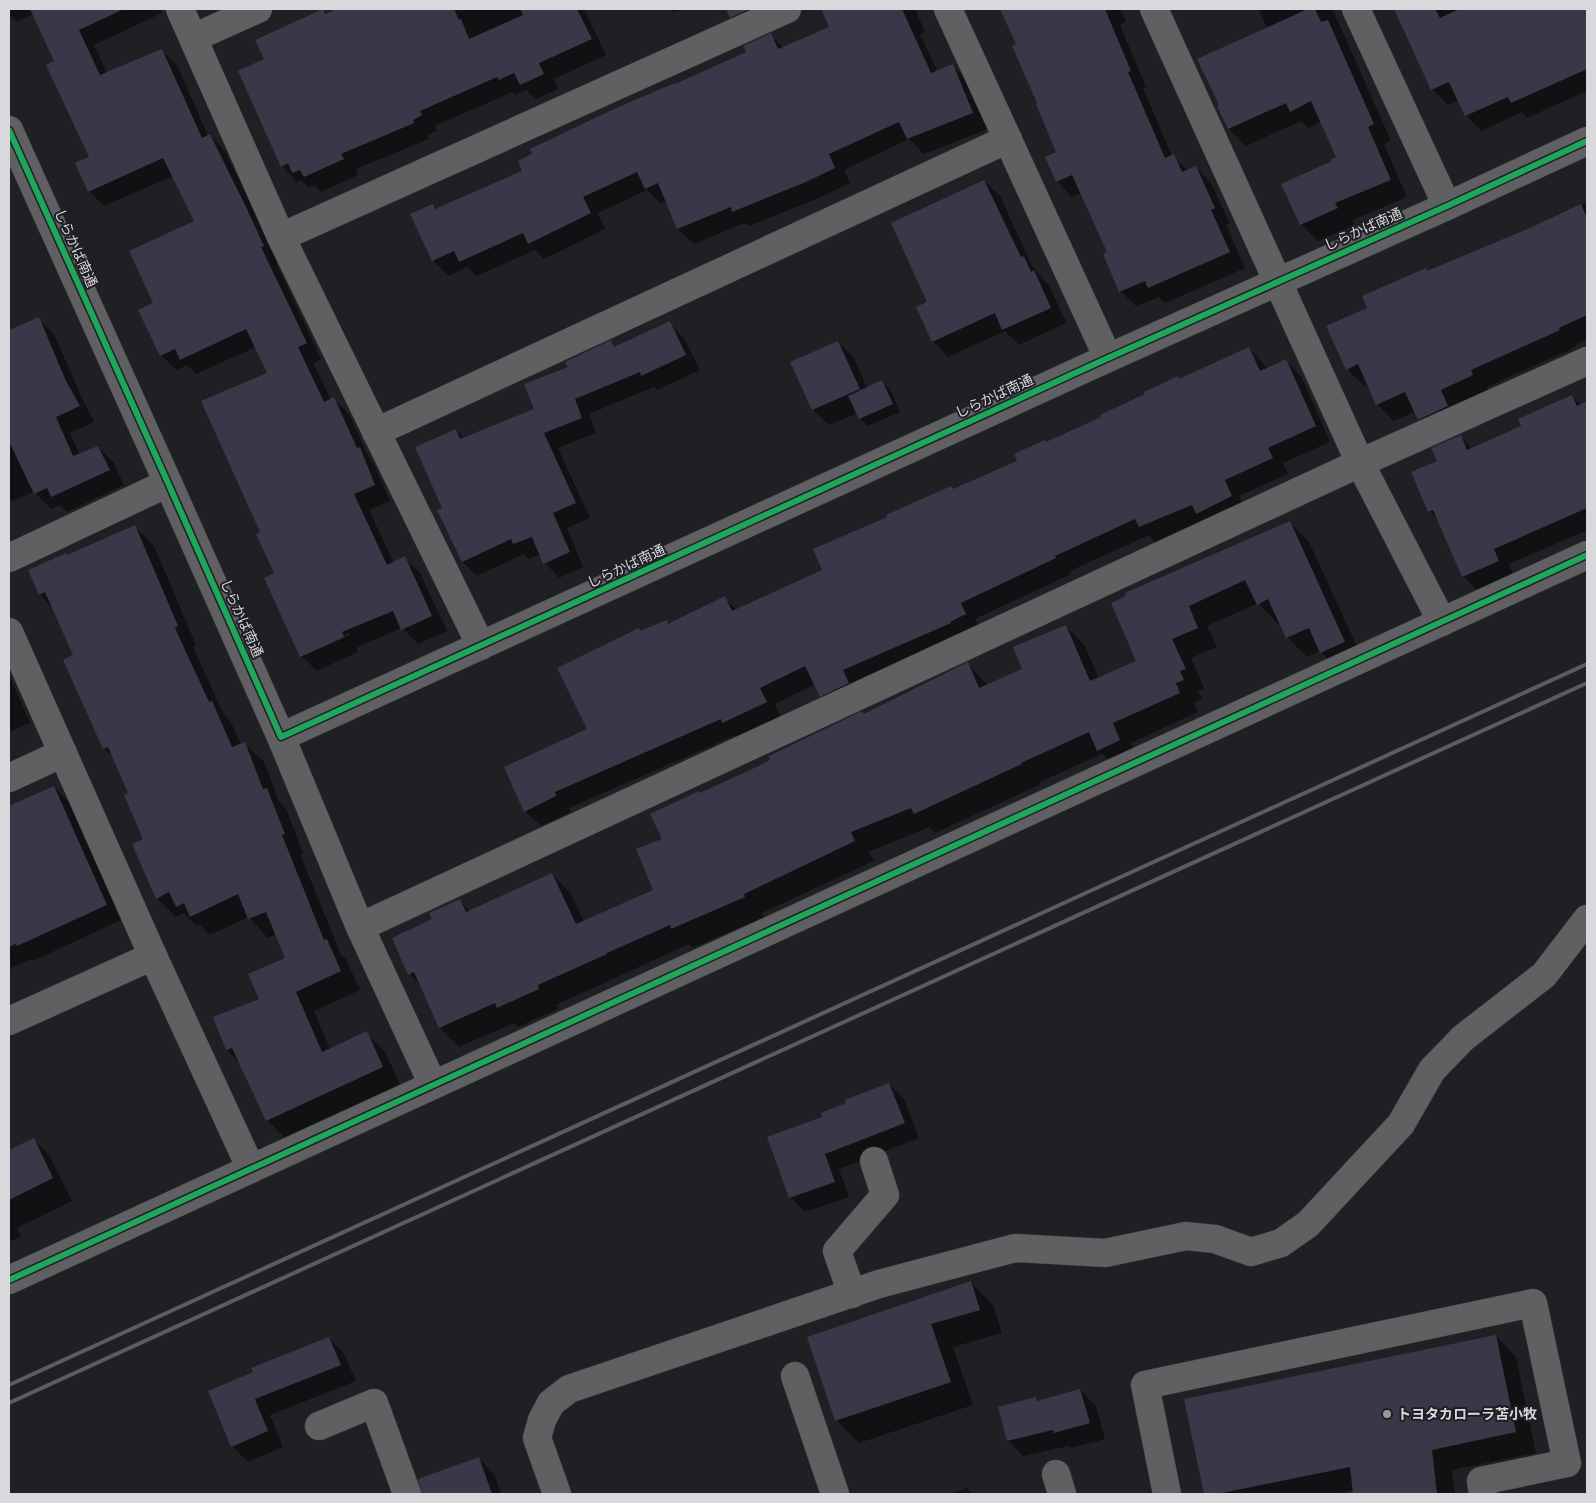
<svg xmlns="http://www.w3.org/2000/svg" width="1596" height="1503" font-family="Commissioner,'Noto Sans JP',sans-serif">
  <rect width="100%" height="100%" fill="#1f2023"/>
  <g fill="#0007" fill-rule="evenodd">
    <path d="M9,9H161L162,13L94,45L107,73L162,50L177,65L208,136L210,135L225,151L278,261L276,263L321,359L313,363L331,400L334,399L349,414L369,458L374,464L390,501L369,510L394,563L405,558L420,573L447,631L418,644L402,628L356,648L358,652L317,671L301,656L261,533L268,374L256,347L196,374L187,365L176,370L161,355L155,304L196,222L173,176L104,206L89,191L91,158L55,62L34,14L17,22L9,14ZM349,633L350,635L306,655V653Z"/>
    <path d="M335,9H584L606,55L554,79L558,89L536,99L526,90L515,95L512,92L435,126L437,131L427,135L429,139L356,169L358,175L321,192L314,185L309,188L301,180L297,182L282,166L266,60L323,11L325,13Z"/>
    <path d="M670,9H682L674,12Z"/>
    <path d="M727,9H778L746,32L731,17Z"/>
    <path d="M846,9H915L925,32L920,34L938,72L952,65L968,81L988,129L924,154L909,139L844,170L850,183L821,197L749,226L745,223L694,244L678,229L667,201L661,204L647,190L598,213L605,229L544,259L535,250L476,276L467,267L449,276L433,261L412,215L432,205L437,209L524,172L674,85L748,53L770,35L784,48L831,27L826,17Z"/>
    <path d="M1002,9H1120L1126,22L1120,25L1146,87L1143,88L1172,156L1189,171L1196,167L1211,183L1230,224L1226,225L1245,268L1165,303L1159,297L1136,306L1120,291L1109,253L1082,193L1072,197L1057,181L1058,153L1018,44Z"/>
    <path d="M1258,9H1336L1333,10L1391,141L1384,144L1407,197L1352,220L1354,225L1318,241L1301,224L1333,162L1338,158L1322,121L1309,128L1301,121L1246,146L1229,129L1219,107L1267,28Z"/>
    <path d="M1396,9H1587V91L1527,118L1522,112L1481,131L1466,115L1459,100L1448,105L1432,89Z"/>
    <path d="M984,181L1000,196L1032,266L1050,287L1066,323L1019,345L1005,331L948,357L933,341L929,302Z"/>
    <path d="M1587,202V339L1575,345L1576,347L1487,387L1489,392L1436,436L1419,419L1416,411L1394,421L1377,404L1368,384L1364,386L1347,369L1368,309L1428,272L1533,228Z"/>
    <path d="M38,319L54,334L82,398L94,422L70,433L80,455L98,447L114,463L124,485L67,512L60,505L51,509L34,492L9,502V331Z"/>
    <path d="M669,323L684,338L700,370L657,390L654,387L589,414L596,433L558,448L590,518L567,528L583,567L559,578L545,563L541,554L529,559L524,554L477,576L463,562L443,509L456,430L464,438L535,410L569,368L611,342L616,348Z"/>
    <path d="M838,342L854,358L867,388L882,382L890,389L900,412L868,426L860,419L858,413L829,425L813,410L792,363Z"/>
    <path d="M1249,348L1264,364L1267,369L1285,360L1301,376L1330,442L1283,463L1288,474L1239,496L1247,511L1206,521L1155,542L1149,535L1070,571L1071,574L975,619L981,630L836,711L821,696L815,684L775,704L781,718L739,737L736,735L569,808L571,812L541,826L525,811L589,730L641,632L666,621L669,624L724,598L737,610L824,571L954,490L1019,462L1046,443L1103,418L1178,378L1180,380Z"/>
    <path d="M1572,396L1581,405L1587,402V532L1586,531L1509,564L1514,577L1479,592L1463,576L1438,520L1429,511L1438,461L1460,436L1472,448L1522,426Z"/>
    <path d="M1290,522L1309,542L1364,662L1341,672L1320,651L1307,657L1287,637L1280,622L1278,624L1258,603L1207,626L1217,647L1191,658L1204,688L1198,691L1202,699L1194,703L1198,712L1131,743L1139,760L1118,770L1102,754L1040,782L1041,784L935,833L929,827L869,852L874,861L762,913L764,917L692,948L689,944L556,1005L558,1009L518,1027L514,1023L459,1047L440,1028L422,986L409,974L434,920L459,900L470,911L552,874L571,894L584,922L655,890L663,839L701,794L865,715L968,664L988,686L1024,670L1066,626L1085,646L1099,679L1138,662L1113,603Z"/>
    <path d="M135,527L154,546L196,645L193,647L224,715L231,722L241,745L244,743L264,762L279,802L286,809L303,853L300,854L341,955L346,959L360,990L314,1011L330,1049L366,1033L385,1052L401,1086L286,1139L267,1120L239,1062L227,1050L287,958L277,934L268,938L249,917L210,935L199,924L196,925L184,913L176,917L157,898L145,839L129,794L113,757L104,748L75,656L54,609L40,595L68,557Z"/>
    <path d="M9,675L30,723L9,732Z"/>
    <path d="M54,787L70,803L121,920L33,961L32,959L9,969V819L20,814Z"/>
    <path d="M889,1084L904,1099L919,1138L839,1169L849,1197L805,1212L790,1197L824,1118L848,1103Z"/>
    <path d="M33,1139L49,1155L72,1201L17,1228L21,1236L9,1242V1151Z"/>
    <path d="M971,1283L993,1305L1002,1333L953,1347L973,1405L859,1443L836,1420Z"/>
    <path d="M1496,1336L1516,1357L1536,1453L1452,1470L1455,1494H1354V1490L1335,1494H1205L1185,1400Z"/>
    <path d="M329,1338L344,1354L356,1381L270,1415L283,1447L248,1462L232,1446L254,1373Z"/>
    <path d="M1080,1390L1096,1406L1105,1439L1071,1448L1068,1446L1023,1456L1008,1440L1036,1399L1039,1402Z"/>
    <path d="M478,1458L494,1474L501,1494H426L420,1479Z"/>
    <path d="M967,1488L973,1494H949Z"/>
  </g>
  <g fill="#393848">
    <path d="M30,9H124L79,30L100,75L162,49L202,138L210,134L246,207L264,246L261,247L307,343L298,347L324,402L334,397L357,448L360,447L375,485L354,494L387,565L405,556L432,616L401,630L393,611L342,632L344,637L300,657L264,578L274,573L256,534L260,532L201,401L267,373L246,329L180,360L175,349L160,356L138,310L153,303L129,251L194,221L163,158L88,192L75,163L89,157L46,65L54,61Z"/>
    <path d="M323,9L325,14L336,9H454L459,20L461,19L469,39L523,15L520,9H577L592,39L539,63L544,74L520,85L514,73L499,80L497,77L420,111L422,115L413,120L414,123L341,154L344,159L304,177L300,170L292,173L288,163L281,167L238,71L264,59L255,40Z"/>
    <path d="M726,9H750L730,18Z"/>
    <path d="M821,9H902L931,73L953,64L973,113L907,139L899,122L829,154L835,168L806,182L732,212L731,207L677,229L658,183L645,189L637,172L583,197L591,213L528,244L523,233L459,262L454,251L432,261L410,214L433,204L435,209L522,171L518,161L532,154L530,149L616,108L675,83V84L746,52L743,46L771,33L778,49L829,27Z"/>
    <path d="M1000,9H1105L1131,71L1128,72L1165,158L1174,154L1182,172L1196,166L1215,208L1211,210L1230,252L1148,288L1145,281L1119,292L1103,254L1107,252L1072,175L1056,182L1045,157L1056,152L1036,104L1037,103L1012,46L1016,44Z"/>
    <path d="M1308,9H1315L1321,22L1328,20L1374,124L1368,127L1391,180L1335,203L1338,208L1300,225L1281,184L1332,161L1331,160L1336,157L1311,101L1290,112L1286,103L1228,129L1217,106L1219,105L1197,59Z"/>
    <path d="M1394,9H1435L1440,18L1459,9H1587V69L1511,103L1508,97L1465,116L1449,82L1431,90Z"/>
    <path d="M984,180L1021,257L1024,256L1031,272L1034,270L1051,308L1002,330L995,313L932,342L916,307L927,302L891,223Z"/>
    <path d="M1581,204L1587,218V315L1559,328L1560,330L1471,370L1473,375L1441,390L1448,406L1418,420L1405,392L1376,405L1358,364L1346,370L1326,326L1367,308L1362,296L1426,268L1427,271L1532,227Z"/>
    <path d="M39,317L66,381L80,406L56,417L73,456L98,446L110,470L51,497L47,488L34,494L9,441V330Z"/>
    <path d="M670,321L686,355L641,376L640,372L575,399L582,418L544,433L576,503L553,513L570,552L543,564L532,537L513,544L511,539L462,562L437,510L442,508L415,447L456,429L460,439L534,409L524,384L568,367L565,362L611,340L614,347Z"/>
    <path d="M838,341L860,389L812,410L790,362Z"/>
    <path d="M1249,347L1260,371L1286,359L1316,426L1268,448L1273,458L1225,480L1232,496L1196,514L1192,505L1139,527L1135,519L1055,556L1056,558L961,603L966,614L950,622L951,623L843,670L849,683L820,697L805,666L760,688L767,702L722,723L721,719L555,792L556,796L524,812L504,767L587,729L557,668L639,628L640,631L667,620L668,624L725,596L732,611L822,570L813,549L887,517L886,515L951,486L953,489L1017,461L1014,454L1045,440L1046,442L1101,417L1100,415L1145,394L1144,392L1178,376L1179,379Z"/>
    <path d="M882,380L893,404L859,419L848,396Z"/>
    <path d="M1572,395L1577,406L1587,401V508L1494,549L1499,561L1462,577L1433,510L1428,512L1411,472L1437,461L1431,448L1461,435L1467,450L1521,426L1518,419Z"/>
    <path d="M1290,521L1345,642L1320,653L1309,628L1286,638L1268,599L1257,605L1245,580L1189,606L1198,628L1172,639L1186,669L1180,671L1184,680L1176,683L1180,693L1113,723L1120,740L1097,751L1089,732L1021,763L1022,764L914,814L911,808L851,832L855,841L744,894L745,897L671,929L670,925L607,953V954L538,985L539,989L497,1008L495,1003L439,1028L414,972L408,975L392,938L432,919L429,913L460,899L466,912L552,873L576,924L653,890L636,849L662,839L650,814L699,791L700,793L767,762L770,759L769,756L862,711L864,714L968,662L979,688L1022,669L1013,647L1066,625L1090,681L1136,661L1111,603L1126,596L1125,593Z"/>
    <path d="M135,525L178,626L175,628L209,702L212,701L232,747L245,742L263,789L267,788L285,834L282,835L324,940L327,939L341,971L296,992L322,1052L367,1031L383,1067L266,1121L232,1048L226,1050L213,1017L259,999L248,974L285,958L266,912L248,919L238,894L190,917L184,903L176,907L169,892L156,899L132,844L143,839L124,795L128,793L108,747L103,749L63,660L73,655L45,592L39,595L28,570L66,553L67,555Z"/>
    <path d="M54,786L107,905L17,946L16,944L9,947V806Z"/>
    <path d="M889,1083L905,1123L825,1154L835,1182L789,1198L767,1137L822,1117L821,1113L846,1103L845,1100Z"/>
    <path d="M34,1138L53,1178L9,1200V1150Z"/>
    <path d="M971,1281L980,1310L931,1324L951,1382L835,1421L807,1337Z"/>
    <path d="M1496,1335L1516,1432L1432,1450L1437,1494H1353L1350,1467L1217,1494H1204L1184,1399Z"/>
    <path d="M329,1337L341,1365L255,1399L268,1431L231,1447L208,1391L253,1372L251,1368Z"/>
    <path d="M1080,1389L1090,1423L1054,1433L1053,1430L1007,1441L998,1407L1036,1397L1037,1401Z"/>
    <path d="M479,1457L492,1494H422L418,1479Z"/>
  </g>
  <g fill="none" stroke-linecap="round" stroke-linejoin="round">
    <g stroke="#3b3b3e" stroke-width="29">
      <g id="minor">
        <path d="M180,9L281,237L481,646"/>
        <path d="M948,9L1108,358"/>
        <path d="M1154,9L1360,463L1442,622"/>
        <path d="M1356,9L1447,206"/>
        <path d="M193,38L258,9"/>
        <path d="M9,130L168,483L281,737L1108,358L1447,206L1587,141"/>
        <path d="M281,237L787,9"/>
        <path d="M376,432L1008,139"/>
        <path d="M9,558L168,483"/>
        <path d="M9,632L153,956L251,1169"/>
        <path d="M281,737L360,927L433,1085"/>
        <path d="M9,778L63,753"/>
        <path d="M360,927L1360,463L1587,361"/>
        <path d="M9,1021L153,956"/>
        <path d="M9,1280L1587,555"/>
        <path d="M852,1294L837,1251L885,1195L874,1161"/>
        <path d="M795,1376L835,1494"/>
        <path d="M319,1426L374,1403L407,1494"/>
        <path d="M1056,1474L1062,1494"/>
        <path d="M557,1494L537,1438L542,1420L551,1403L569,1389L879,1284L1015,1248L1105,1253L1186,1236L1215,1239L1251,1252L1281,1243L1308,1224L1401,1124L1432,1070L1463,1038L1544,975L1587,919"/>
        <path d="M1167,1494L1145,1385L1533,1303L1567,1463L1481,1481L1483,1494"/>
      </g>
    </g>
    <use href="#minor" stroke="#606063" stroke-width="28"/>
    <g stroke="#5a5c5e" stroke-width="4">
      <path d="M9,1385L1587,664"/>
      <path d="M9,1403L1587,683"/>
    </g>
    <g stroke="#1e1f24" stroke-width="9">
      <g id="cycleway">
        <path d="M9,130L168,483L281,737L1108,358L1447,206L1587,141"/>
        <path d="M9,1280L1587,555"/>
      </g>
    </g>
    <use href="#cycleway" stroke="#20a55d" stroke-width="6"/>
  </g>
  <circle fill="#98989c" stroke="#1e1f24" stroke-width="2" cx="1387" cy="1414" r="5"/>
  <g text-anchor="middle" stroke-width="4" stroke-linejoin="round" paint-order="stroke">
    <g font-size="14" fill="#d9d9dd" stroke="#1e1f24">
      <text transform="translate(1363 229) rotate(-24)" y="5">しらかば南通</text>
      <text transform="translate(76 248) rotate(66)" y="5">しらかば南通</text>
      <text transform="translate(994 396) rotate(-25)" y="5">しらかば南通</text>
      <text transform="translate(626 566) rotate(-25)" y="5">しらかば南通</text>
      <text transform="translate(242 618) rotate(66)" y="5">しらかば南通</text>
    </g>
    <g font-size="14" font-weight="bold" fill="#d9d9dd" stroke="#1e1f24" text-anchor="start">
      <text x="1397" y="1419">トヨタカローラ苫小牧</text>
    </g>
  </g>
  <rect width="1596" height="1503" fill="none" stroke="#d9d9dd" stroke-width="20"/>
</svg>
